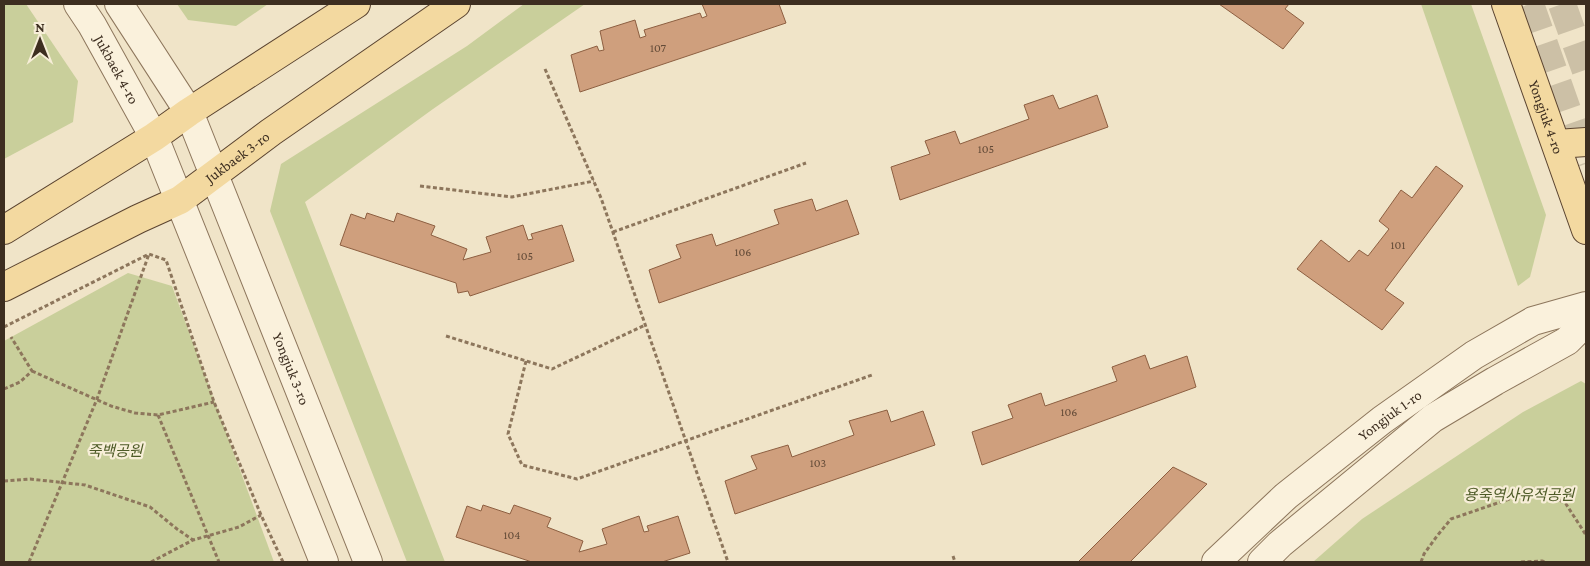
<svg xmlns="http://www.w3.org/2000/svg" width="1590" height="566" font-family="'Crimson Pro','Noto Sans KR',serif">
  <rect width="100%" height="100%" fill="#f0e4c8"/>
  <g fill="#c9cf9b">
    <path d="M4,4H26L78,81L73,122L4,159Z"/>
    <path d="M177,4H268L236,26L188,20Z"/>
    <path d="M524,4H585L433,109L305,202L445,562H407L270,211L281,164L467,46Z"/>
    <path d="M1421,4H1471L1546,215L1530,277L1518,286Z"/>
    <path d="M128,273L172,286L274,562H4V341Z"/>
    <path d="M1581,381L1586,384V562H1313L1362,519L1523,412Z"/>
  </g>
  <g fill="#cf9f7d" stroke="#8d5f41">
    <path d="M702,4H779L786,23L580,92L571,55L597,46L599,51L604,50L600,31L635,20L640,38L646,36L644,30L700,13L702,18L707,16Z"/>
    <path d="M1219,4H1289L1285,9L1304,23L1283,49Z"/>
    <path d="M1053,95L1059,109L1097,95L1108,127L900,200L891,167L930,154L925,141L955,131L960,144L1029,119L1024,105Z"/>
    <path d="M1436,166L1463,186L1385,290L1404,303L1382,330L1297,269L1321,240L1349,262L1359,250L1368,256L1389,229L1379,221L1401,190L1412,198Z"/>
    <path d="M812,199L816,211L847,200L859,234L659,303L649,270L681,258L676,245L712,234L716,246L779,224L774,210Z"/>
    <path d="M367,213L394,222L397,213L435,226L431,235L467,249L463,260L491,252L486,237L523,225L528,240L533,239L531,234L562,225L574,261L470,296L468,291L458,293L456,283L340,245L351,214L365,219Z"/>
    <path d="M1145,355L1150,369L1187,356L1196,387L982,465L972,432L1013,418L1008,405L1041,393L1045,406L1117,381L1112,367Z"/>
    <path d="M887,410L891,422L923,411L935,445L735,514L725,481L757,469L751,456L788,445L792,457L854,435L849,421Z"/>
    <path d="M1173,467L1207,484L1130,562H1078Z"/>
    <path d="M483,505L510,514L514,505L551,518L547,527L583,541L579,552L607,544L602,529L639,516L644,532L649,531L647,526L678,516L690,553L662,562H532L456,537L467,506L481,511Z"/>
  </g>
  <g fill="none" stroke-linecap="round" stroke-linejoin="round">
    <g stroke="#ccc0a6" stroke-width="28" stroke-dasharray="28 14" stroke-linecap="butt">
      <path d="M1530,4L1586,164"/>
      <path d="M1562,4L1586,71"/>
    </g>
    <g stroke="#8d765c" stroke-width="30">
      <g id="minor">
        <path id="s1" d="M78,4L92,25L154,137L324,562"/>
        <path id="s2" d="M119,4L189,112L368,562"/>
        <path id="s3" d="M1216,562L1286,496L1382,420L1474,355L1533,321L1586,306"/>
        <path d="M1262,562L1280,544L1433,418L1495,381L1567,341L1586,322"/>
      </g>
    </g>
    <g stroke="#5b4430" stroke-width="30">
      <g id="major">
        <path id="s4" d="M1506,4L1586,230"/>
        <path d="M1557,144L1586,142"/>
        <path d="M4,230L154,137L189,112L356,4"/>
        <path id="s5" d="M4,287L138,219L180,200L271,132L456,4"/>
      </g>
    </g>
    <g stroke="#8d765c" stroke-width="3" stroke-dasharray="4 2.5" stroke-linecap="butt">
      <path d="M545,69L601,198L728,562"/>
      <path d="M420,186L512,197L594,181"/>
      <path d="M613,232L806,163"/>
      <path d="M4,327L149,254L166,260L214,402L261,515L283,562"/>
      <path d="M446,336L552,369L645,325"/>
      <path d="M526,361L508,434L522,465L577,479L872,375"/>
      <path d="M32,371L111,406L135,413L158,415L214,402"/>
      <path d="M4,389L20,382L32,371L11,337"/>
      <path d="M158,415L219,562"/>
      <path d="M4,481L30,479L85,485L150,507L177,529L193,540"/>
      <path d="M953,556L955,562"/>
      <path d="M29,562L97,399L149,254"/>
      <path d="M151,562L193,540L239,527L261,515"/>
      <path d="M1421,562L1424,554L1437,536L1451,519L1518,496L1544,490L1566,504L1586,535"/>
      <path d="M1521,562L1542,561L1546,562"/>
    </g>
    <use href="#minor" stroke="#faf1dc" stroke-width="28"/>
    <use href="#major" stroke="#f3d9a0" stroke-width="28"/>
  </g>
  <g text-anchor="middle" stroke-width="4.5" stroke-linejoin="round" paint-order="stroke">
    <g font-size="12" fill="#624a37">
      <text x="658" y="52">107</text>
      <text x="986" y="153">105</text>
      <text x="1398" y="249">101</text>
      <text x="743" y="256">106</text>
      <text x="525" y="260">105</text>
      <text x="1069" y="416">106</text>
      <text x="818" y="467">103</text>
      <text x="512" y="539">104</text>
    </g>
    <g font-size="15" fill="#3d2e20" stroke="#f7eed8">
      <text dy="5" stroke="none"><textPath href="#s1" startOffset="76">Jukbaek 4-ro</textPath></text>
      <text dy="5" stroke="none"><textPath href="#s4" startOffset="120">Yongjuk 4-ro</textPath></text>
      <text dy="5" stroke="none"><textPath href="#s5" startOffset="268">Jukbaek 3-ro</textPath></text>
      <text dy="5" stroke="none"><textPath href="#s2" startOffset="405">Yongjuk 3-ro</textPath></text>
      <text dy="5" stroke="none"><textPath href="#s3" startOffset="228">Yongjuk 1-ro</textPath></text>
    </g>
    <g font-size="15" font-style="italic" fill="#4d5a26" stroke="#f7eed8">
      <text x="115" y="456">죽백공원</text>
      <text x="1519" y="500">용죽역사유적공원</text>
    </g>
  </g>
  <rect width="1590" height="566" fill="none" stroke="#3d2e20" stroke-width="10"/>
  <g transform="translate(40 40)" stroke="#f7eed8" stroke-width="4" paint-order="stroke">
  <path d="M0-4L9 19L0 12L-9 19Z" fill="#3d2e20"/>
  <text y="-8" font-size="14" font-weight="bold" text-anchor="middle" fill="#3d2e20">N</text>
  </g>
</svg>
